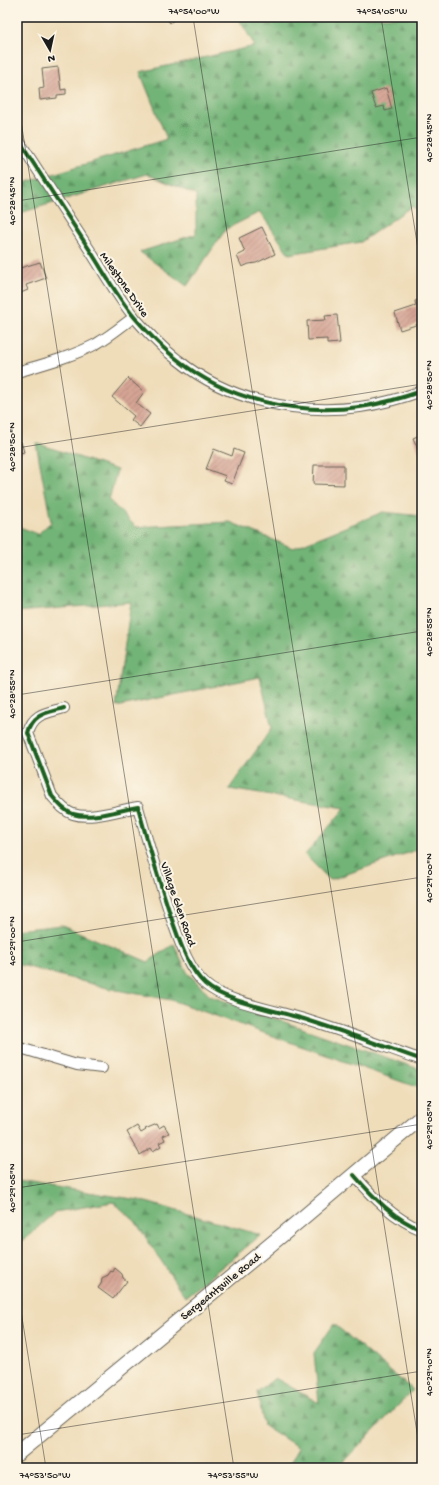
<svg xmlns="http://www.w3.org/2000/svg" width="439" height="1485" font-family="'Gochi Hand',sans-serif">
  <defs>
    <pattern id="forest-firs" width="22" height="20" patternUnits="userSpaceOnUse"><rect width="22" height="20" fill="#72b477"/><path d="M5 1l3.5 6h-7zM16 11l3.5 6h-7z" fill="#5d9261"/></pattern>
    <pattern id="building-hatch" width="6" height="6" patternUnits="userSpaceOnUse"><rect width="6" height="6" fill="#d5a494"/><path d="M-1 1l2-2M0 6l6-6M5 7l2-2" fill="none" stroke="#ac8578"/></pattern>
  </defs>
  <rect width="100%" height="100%" fill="#fcf5e5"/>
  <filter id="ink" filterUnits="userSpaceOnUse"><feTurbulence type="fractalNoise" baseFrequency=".025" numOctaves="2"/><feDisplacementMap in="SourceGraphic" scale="8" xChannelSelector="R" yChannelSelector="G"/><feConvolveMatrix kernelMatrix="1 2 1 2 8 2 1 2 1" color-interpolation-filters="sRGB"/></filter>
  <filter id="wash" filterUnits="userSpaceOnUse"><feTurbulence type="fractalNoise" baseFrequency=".012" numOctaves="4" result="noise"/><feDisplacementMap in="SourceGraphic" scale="16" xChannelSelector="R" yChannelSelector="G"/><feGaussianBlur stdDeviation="0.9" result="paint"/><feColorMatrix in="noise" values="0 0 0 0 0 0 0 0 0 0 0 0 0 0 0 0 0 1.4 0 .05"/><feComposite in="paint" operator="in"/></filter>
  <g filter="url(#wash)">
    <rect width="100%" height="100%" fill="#efddba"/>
    <g fill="url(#forest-firs)" stroke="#47684a">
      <path d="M238,17H422V214L412,206L361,242L289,254L260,212L226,229L187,286L140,252L196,234V195L147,174L17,214V185L167,139L140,72L255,46Z"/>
      <path d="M36,443L117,470L109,500L136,527L230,522L293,548L383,512L422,516V848L330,880L305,855L345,808L229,789L272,728L260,677L116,707L131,602L17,612V526L38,534L51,522Z"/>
      <path d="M62,925L148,962L174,944L187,972L210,996L422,1070V1089L171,1000L111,989L17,964V930Z"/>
      <path d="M17,1181L139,1200L261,1235L185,1297L135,1221L113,1202L55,1212L17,1246Z"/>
      <path d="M334,1324L413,1390L338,1468H284L291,1462L299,1448L264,1425L257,1392L275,1378L319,1403L314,1353Z"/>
    </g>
    <g id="blocks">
      <g fill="url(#building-hatch)">
        <path d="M165,17H177L170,23Z"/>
        <path d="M58,67L61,90L66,89V94L57,95V98L40,100L39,89L44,88L42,69Z"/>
        <path d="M386,88L392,109L385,111L384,106L376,108L371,93Z"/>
        <path d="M262,227L275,254L256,263L249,264L242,267L237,256L245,252L239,238Z"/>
        <path d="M40,262L46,278L26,285L28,290L18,294L17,264L19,263L20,268Z"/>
        <path d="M422,299V330L419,324L400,330L395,313L416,306L415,301Z"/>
        <path d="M337,315L340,343L327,344V339L308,340L307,321L326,320L325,316Z"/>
        <path d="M128,378L144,392L136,403L150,414L140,427L131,420L134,416L112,397Z"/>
        <path d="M422,434V458L413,438Z"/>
        <path d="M21,442L24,452L17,454V443Z"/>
        <path d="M214,449L232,456L234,449L244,453L232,484L224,481L226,476L206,469Z"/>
        <path d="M314,465H344V485L313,484Z"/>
        <path d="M17,1100L21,1101L18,1114H17Z"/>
        <path d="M157,1124L159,1128L164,1125L169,1133L163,1136L165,1140L159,1143L161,1146L153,1151L151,1148L140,1155L127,1132L137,1126L141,1133L146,1130L145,1129Z"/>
        <path d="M115,1268L122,1274L123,1278L127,1281L113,1299L98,1288L101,1284L102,1278L108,1275L111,1271L113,1272Z"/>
      </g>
    </g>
  </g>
  <g filter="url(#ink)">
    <use href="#blocks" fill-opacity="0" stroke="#666053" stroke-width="1"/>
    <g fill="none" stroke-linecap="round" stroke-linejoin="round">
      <g stroke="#666053" stroke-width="12">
        <g id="street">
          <path d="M17,138C42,176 66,214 91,252C105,274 118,298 135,318C148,333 162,348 178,360C228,401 297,415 360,407C381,404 402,398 422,391"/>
          <path d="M17,372C44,364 71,357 96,344C110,336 122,326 134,317"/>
          <path d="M64,708C47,713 33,713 28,733L52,796C58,803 64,811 73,814C91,820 119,810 138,807C148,844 159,880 171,917C179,939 187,967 205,984C226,1003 282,1011 310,1021C348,1033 385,1047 422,1060"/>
          <path d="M17,1047L77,1065L102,1068"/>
          <path d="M354,1175C374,1198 394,1219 422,1230"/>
        </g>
      </g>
      <g stroke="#666053" stroke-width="16">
        <path id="secondary" d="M17,1454L299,1221L422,1117"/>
      </g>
      <use href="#street" stroke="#fff" stroke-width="10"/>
      <use href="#secondary" stroke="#fff" stroke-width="14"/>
      <g stroke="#fcf5e5" stroke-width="6">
        <g id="cycleway">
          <path d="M17,138C42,176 66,214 91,252C105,274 118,298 135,318C148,333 162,348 178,360C228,401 297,415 360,407C381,404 402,398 422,391"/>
          <path d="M64,708C47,713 33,713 28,733L52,796C58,803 64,811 73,814C91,820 119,810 138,807C148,844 159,880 171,917C179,939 187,967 205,984C226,1003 282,1011 310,1021C348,1033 385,1047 422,1060"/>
          <path d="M354,1175C374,1198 394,1219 422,1230"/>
        </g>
      </g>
      <use href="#cycleway" stroke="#1b5e20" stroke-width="4"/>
    </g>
  </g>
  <path fill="none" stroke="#1c1c1c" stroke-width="1" stroke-opacity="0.45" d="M193,17L422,1464M381,17L422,274M17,96L234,1468M17,201L422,137M17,448L422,384M17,695L422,631M17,942L422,877M17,1188L422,1124M17,1286L46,1468M17,1435L422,1371"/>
  <g text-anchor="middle" stroke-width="4" stroke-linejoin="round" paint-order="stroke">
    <g font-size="12" fill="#1c1c1c" stroke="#fcf5e5">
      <text transform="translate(125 284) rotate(55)" y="4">Milestone Drive</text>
      <text transform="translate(179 904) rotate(71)" y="4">Village Glen Road</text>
      <text transform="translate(220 1286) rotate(-39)" y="4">Sergeantsville Road</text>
    </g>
  </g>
  <rect width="439" height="1485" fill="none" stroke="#fcf5e5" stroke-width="44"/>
  <g transform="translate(50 50) rotate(171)" stroke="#fcf5e5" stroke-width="3" paint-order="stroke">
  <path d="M0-3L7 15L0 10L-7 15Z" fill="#1c1c1c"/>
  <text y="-6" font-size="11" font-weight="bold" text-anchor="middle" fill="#1c1c1c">N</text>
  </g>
  <rect x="22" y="22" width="395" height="1441" fill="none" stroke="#1c1c1c" stroke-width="1.5"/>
  <g font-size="10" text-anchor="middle" fill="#1c1c1c">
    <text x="194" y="14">74°54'00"W</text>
    <text x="382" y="14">74°54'05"W</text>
    <text transform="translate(428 138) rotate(-90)" y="4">40°28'45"N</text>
    <text transform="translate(11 201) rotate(-90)" y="4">40°28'45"N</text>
    <text transform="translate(428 385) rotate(-90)" y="4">40°28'50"N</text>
    <text transform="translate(11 447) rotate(-90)" y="4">40°28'50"N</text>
    <text transform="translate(428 632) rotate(-90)" y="4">40°28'55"N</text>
    <text transform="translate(11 694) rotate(-90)" y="4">40°28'55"N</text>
    <text transform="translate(428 878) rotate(-90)" y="4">40°29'00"N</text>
    <text transform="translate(11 941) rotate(-90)" y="4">40°29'00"N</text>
    <text transform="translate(428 1125) rotate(-90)" y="4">40°29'05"N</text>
    <text transform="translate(11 1188) rotate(-90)" y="4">40°29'05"N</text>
    <text transform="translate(428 1372) rotate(-90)" y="4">40°29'10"N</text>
    <text x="45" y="1478">74°53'50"W</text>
    <text x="233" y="1478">74°53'55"W</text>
  </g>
</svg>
